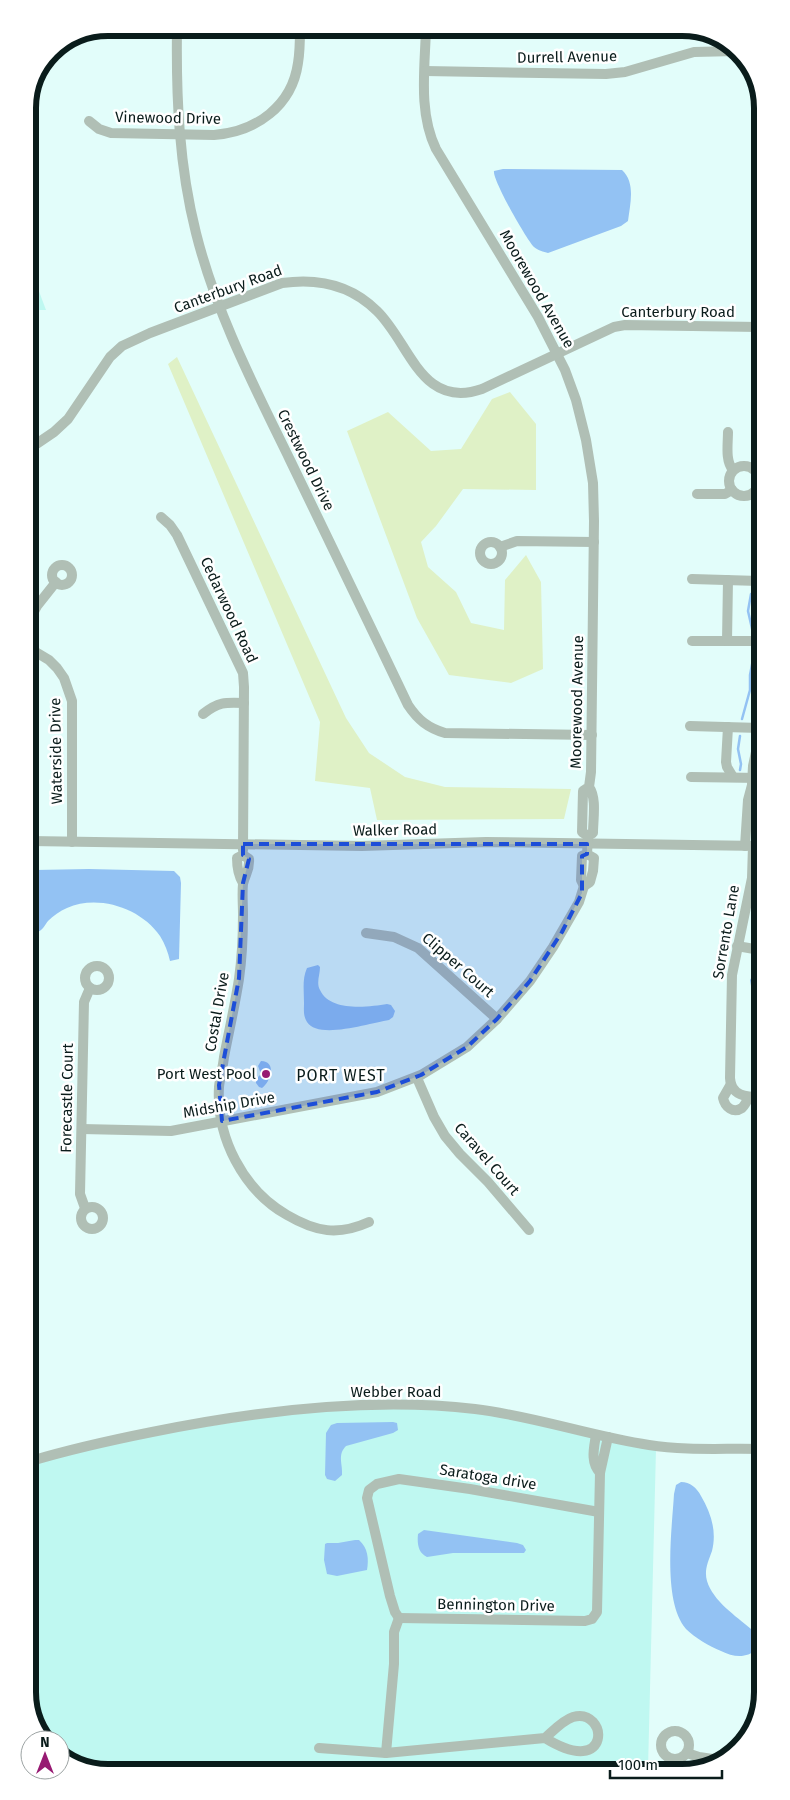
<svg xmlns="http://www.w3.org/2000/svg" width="790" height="1800" font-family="'Fira Sans',sans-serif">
  <rect width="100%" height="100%" fill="#e2fdfa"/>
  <g fill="#bff8f1">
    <path d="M28,262L46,310H28Z"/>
    <path d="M418,1408L494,1415L656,1449L648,1769L102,1772L60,1756V1740H48L32,1718L31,1464L147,1436L305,1411Z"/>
  </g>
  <g fill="#dff1c6">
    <path d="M177,357L346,718L369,753L405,777L445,787L571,789L564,819L377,820L370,788L315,781L320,722L168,364Z"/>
    <path d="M510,392L536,424V490L463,489L436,526L421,542L428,567L456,592L471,623L504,630L505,580L526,555L541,582L543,669L511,683L449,675L417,618L347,431L388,412L431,451L461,449L492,399Z"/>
  </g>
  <g fill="#93c2f3">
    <path d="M503,169L622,170C636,183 630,204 628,221L621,226L548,253C544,252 537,250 534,247C526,239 492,179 494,171Z"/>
    <path d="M89,869L174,871L180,877L181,883L179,959L170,961C168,952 165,944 160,936C141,908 98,894 67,908C60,911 53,916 48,921C45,925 42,931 37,932C36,933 32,933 30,933V872L35,870Z"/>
    <path d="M318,965L320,967C320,975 316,983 320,990C330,1012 368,1007 387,1004L391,1005L395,1011L393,1017L389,1020C370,1023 318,1040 307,1022C303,1016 304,1009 304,1003C304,991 302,979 307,968Z"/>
    <path d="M761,969V1025L754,1023L752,1018L753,998L750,980L755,971Z"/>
    <path d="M261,1061C277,1061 271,1082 262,1088L259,1087L256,1083V1079L261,1074L258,1066Z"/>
    <path d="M393,1422L397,1423L398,1430L393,1433L346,1446C337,1455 343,1464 342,1475L335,1481L327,1479L325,1475L326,1433L331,1425L337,1423Z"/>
    <path d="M681,1482C690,1482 697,1488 701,1496C711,1513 717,1531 712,1551C708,1562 704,1570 707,1581C713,1601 736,1616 751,1629L755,1636L756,1649C747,1659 733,1657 721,1651C709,1646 695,1638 686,1629C662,1601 672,1529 674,1494L676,1485Z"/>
    <path d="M424,1530L517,1543L523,1545L526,1550L524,1553H453L427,1557C418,1553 417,1543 418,1534Z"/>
    <path d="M355,1540H359C368,1548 369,1559 367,1570L337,1576L327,1574L324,1560L325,1544L327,1543H338Z"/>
  </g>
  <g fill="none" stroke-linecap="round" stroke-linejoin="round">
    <g stroke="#93c2f3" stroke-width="2.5">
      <path d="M753,574L759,563"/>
      <path d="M751,594L748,611L753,633"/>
      <path d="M742,719L750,690V675L755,649"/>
      <path d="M740,736L738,749L741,764L740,770"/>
    </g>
    <g stroke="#b0bfb5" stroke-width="10">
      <path d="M177,28C176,97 179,166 196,233C216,313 254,386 290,460C329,541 369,623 408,705C418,720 428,728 445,733L592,735"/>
      <path d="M426,28C425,67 418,112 436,149L538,317L565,370L576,400L586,440L593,483L594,521L591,772L589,787L583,791L582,832L588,836L593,833C593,819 597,798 589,787"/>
      <path d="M425,71L606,74L625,72L694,52L736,51"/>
      <path d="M89,121L99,129L111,133L214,135C256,132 292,106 298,63C300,51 300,39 300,28"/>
      <path d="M728,432C728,444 725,461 733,470"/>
      <path d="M29,449L54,432L68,419L110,357L122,346L150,333L282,283C317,278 351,285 377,311C410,343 421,410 482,389L614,327L625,325L759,327"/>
      <circle cx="744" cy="481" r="15"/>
      <path d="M753,493L759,503"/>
      <path d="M697,494H725L732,490"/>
      <path d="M161,517L170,525L177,535L243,673L244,687L243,850"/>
      <circle cx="491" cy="553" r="11"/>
      <path d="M500,547L517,541L594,542"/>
      <circle cx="62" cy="575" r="10"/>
      <path d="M692,579L759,581"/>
      <path d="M29,621L37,606L56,582"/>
      <path d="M692,641H760"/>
      <path d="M727,641L728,580"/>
      <path d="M29,648L49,660L57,668L64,678L72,701V842"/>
      <path d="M203,714C218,702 225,702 244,703"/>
      <path d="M690,726L760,728"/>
      <path d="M728,727L726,762L727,767L733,777"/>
      <path d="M691,777L760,778"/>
      <path d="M752,785L758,800V846"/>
      <path d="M30,841L362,846L486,842L760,846"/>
      <path d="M745,846L748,800L752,785L753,766L760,733"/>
      <path d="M753,846L752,878L732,975L730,1078C731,1096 746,1097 761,1097"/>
      <path d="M587,854L594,858L593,871L590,882L584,886L581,880L582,856L587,854L588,837"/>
      <path d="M243,883C238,875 237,868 237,858L243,855L249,859C250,871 245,874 243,884C242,894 243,905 243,914C243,936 242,958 239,979C235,1005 229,1031 224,1057C223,1067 220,1077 219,1087C216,1137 243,1190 287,1215C316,1232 338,1236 369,1222"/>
      <path d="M366,933L394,937L418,948L497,1019"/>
      <path d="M737,946L760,950"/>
      <circle cx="97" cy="978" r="12"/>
      <path d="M417,1078L434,1117L445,1136L460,1154L488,1182L529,1230"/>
      <path d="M731,1084L723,1098C725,1107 733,1114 742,1108C745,1105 747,1101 749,1097"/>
      <path d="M82,1129L171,1131L377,1092L421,1075L467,1047L497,1019L530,981L553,947L579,902L584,886"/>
      <circle cx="92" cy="1218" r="11"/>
      <path d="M85,1208L80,1194L84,1002L90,988"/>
      <path d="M596,1435C594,1448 590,1462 600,1473L608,1437"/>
      <path d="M31,1461C71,1449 112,1440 152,1432C255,1411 370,1397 475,1409C534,1416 590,1436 649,1445C686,1451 724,1448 762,1449"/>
      <path d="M399,1618L395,1612L390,1596L367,1498L369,1490L377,1484L399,1479L470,1489L599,1512"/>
      <path d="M399,1618L585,1621L592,1619L597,1612L600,1473"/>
      <circle cx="675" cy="1745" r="14"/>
      <path d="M319,1748L386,1753L545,1738C553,1731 563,1720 573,1717C608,1707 613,1780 545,1738"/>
      <path d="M386,1753L394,1664V1632L399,1618"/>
      <path d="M687,1753L699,1757L719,1760"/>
    </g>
  </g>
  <path fill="#1d4ed8" fill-opacity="0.2" stroke="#1d4ed8" stroke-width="4" stroke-dasharray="10 6" stroke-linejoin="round" d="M243,844H587V854L582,856V893L562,932L530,981L497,1019L467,1047L421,1075L377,1092L222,1121L219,1085L239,978L243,883L249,859L243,855Z"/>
  <circle fill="#971a72" stroke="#fff" stroke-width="2" cx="266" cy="1074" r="5"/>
  <g text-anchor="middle" stroke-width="5" stroke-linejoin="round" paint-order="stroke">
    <g font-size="15" fill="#0a1c1b" stroke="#fff">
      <text transform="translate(567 57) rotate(-1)" y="5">Durrell Avenue</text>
      <text transform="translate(168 118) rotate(1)" y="5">Vinewood Drive</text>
      <text transform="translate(228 289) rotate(-20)" y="5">Canterbury Road</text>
      <text transform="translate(537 289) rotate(60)" y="5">Moorewood Avenue</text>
      <text x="678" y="317">Canterbury Road</text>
      <text transform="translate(306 460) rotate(64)" y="5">Crestwood Drive</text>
      <text transform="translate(229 610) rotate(65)" y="5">Cedarwood Road</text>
      <text transform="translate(577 702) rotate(-89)" y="5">Moorewood Avenue</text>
      <text transform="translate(56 751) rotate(-91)" y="5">Waterside Drive</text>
      <text transform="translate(395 830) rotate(-1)" y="5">Walker Road</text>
      <text transform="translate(726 932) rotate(-80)" y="5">Sorrento Lane</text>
      <text transform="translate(458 965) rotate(41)" y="5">Clipper Court</text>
      <text transform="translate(217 1012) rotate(-80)" y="5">Costal Drive</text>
      <text transform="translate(67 1098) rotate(-89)" y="5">Forecastle Court</text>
      <text transform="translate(229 1105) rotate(-10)" y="5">Midship Drive</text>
      <text transform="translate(487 1159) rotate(49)" y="5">Caravel Court</text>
      <text x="396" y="1397">Webber Road</text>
      <text transform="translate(488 1477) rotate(9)" y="5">Saratoga drive</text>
      <text transform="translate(496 1605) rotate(1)" y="5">Bennington Drive</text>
    </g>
    <g font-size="15" fill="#0a1c1b" stroke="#fff" text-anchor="end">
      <text x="256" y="1079">Port West Pool</text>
    </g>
    <g font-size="16" letter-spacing="1" fill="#0a1c1b" stroke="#fff">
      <text x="341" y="1081">PORT WEST</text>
    </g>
  </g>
  <path d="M0 0H790V1800H0ZM108 36H682A72 72 0 0 1 754 108V1692A72 72 0 0 1 682 1764H108A72 72 0 0 1 36 1692V108A72 72 0 0 1 108 36Z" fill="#fff" fill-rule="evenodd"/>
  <path fill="none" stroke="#0a1c1b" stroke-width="6" d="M108 36H682A72 72 0 0 1 754 108V1692A72 72 0 0 1 682 1764H108A72 72 0 0 1 36 1692V108A72 72 0 0 1 108 36Z"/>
  <g transform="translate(45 1755)"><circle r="24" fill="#ffffff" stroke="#9da4a4"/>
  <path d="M0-4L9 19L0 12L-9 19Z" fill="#971a72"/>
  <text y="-8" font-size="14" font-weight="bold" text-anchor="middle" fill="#0a1c1b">N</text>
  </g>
  <path d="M610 1770v8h112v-8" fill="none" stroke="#0a1c1b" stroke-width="2.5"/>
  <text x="618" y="1770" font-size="15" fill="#0a1c1b" stroke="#ffffff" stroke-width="4" paint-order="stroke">100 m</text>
</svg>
